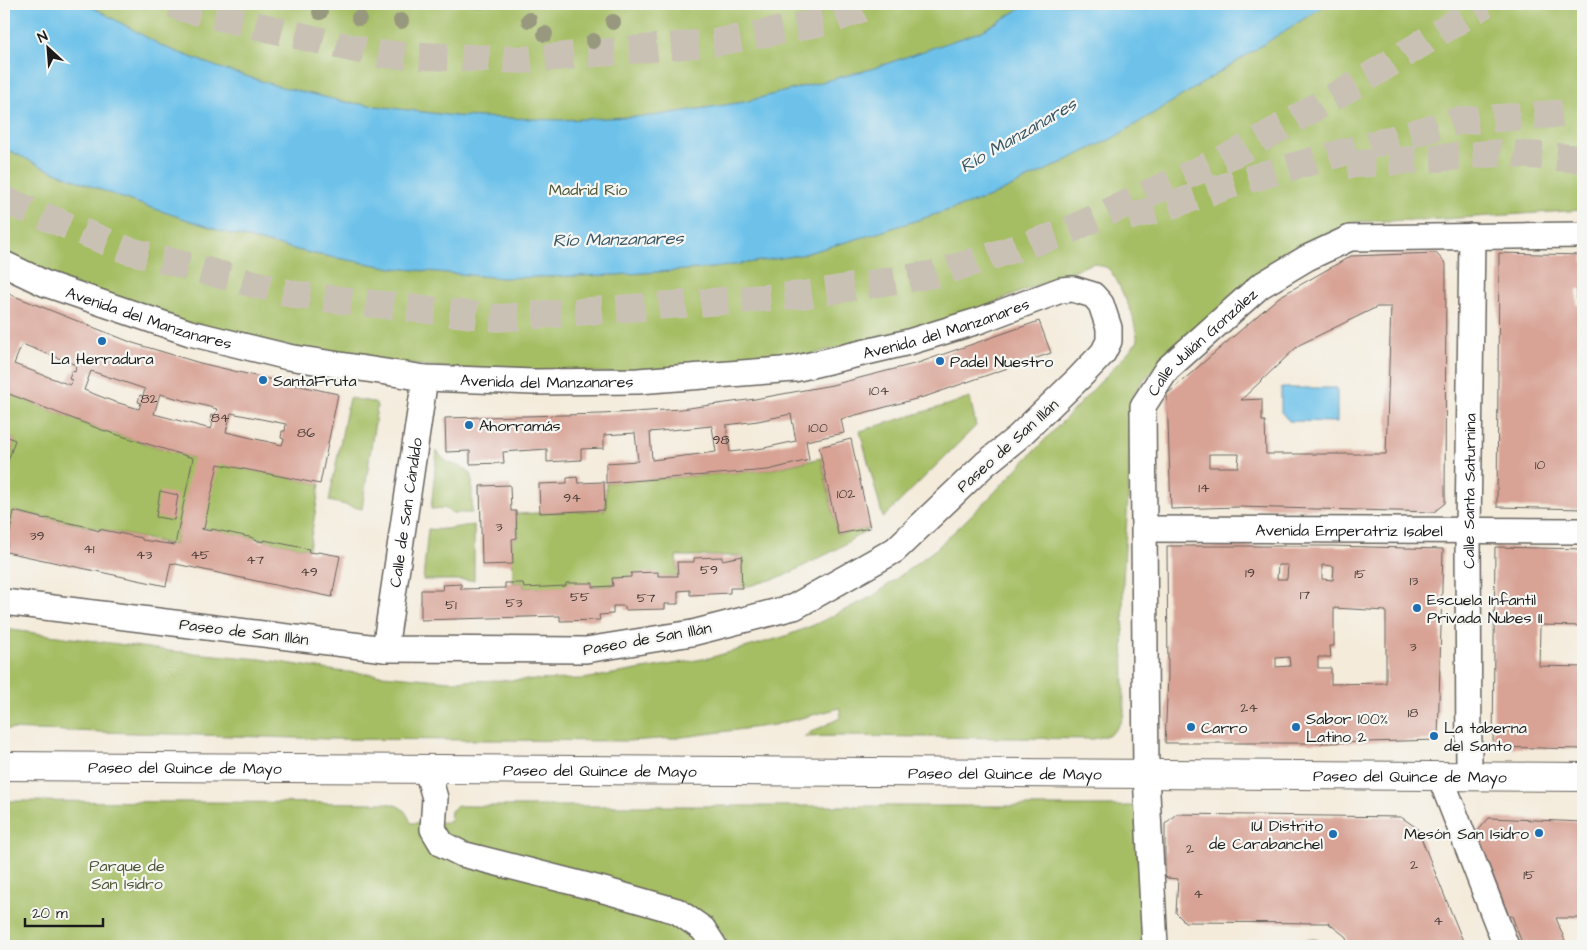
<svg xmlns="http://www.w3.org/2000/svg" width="1587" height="950" font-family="'Architects Daughter',sans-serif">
  <rect width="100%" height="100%" fill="#f6f6f2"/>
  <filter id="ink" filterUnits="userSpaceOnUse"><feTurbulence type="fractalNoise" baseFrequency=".02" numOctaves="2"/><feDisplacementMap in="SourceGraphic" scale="10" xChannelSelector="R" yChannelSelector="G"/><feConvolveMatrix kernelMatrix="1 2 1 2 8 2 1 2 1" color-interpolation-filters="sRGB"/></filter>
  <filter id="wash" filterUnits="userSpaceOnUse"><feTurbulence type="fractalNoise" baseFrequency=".0096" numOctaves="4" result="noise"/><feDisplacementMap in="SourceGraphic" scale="20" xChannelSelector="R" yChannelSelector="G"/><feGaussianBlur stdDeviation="1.12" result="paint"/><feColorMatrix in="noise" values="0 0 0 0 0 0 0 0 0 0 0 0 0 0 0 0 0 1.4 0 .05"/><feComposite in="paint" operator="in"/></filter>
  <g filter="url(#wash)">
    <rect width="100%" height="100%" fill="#f4ebda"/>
    <g fill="#a5be64" stroke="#606d40">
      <path d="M4,4H1583V210L1445,219L1354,222L1284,258L1144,379L1130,401L1129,483L1123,580L1124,715C1116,733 1112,735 1093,739L840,736L804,737L811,732L840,718V708L774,725L675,738L629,741L328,739L4,729V629L171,651L260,659L337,671L450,681L583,679L709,658L783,637L814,625L873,596L936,549L990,497L1109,373L1138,341L1132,313L1116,279L1108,268L1093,263L958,317L793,359L743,360L643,373L479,371L346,358L182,324L70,283L4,253Z"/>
      <path d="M4,392L102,430L193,458L320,484L309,549L179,523L175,545L14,511L4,562V474L15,440L4,435Z"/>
      <path d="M349,398L372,402L376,403L377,407L362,509L329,501Z"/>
      <path d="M970,398L976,426L883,518L860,431Z"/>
      <path d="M437,451C440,455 443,459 446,461C455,467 467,465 472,476V513H453L444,508L431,509Z"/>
      <path d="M821,458L838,534L870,528L835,550L784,576L742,588V556H676L678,576L613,578V586L524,588L523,583H513L512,539L517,538L516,514L605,510L606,483L768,470Z"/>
      <path d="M474,525V580H423L428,529C444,531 458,526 474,525Z"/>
      <path d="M4,801L384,803C400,805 405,808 411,823L450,822L451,811L457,806H1137L1142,946H4Z"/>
      <path d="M1315,939L1329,946H1225Z"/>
    </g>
    <g fill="#6ec2ea" stroke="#456f83">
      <path d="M4,4H87L164,47L220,68L274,85L345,102L455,116L560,120L652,116L744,102L871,69L982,31L1028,4H1327L1198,86L1113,138L990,197L874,234L801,255L713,268L616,275L502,278L393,268L314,254L227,233L122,198L45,168L4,148Z"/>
      <path d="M1281,388H1337V422L1289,421L1281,412Z"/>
    </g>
    <g id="blocks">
      <g fill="#d8a395" fill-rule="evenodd">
        <path d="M1436,253L1446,264L1445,503L1434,512L1238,507L1171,509L1167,394L1279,297L1351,256ZM1377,307H1391L1386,454H1266L1265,421H1262V399L1241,400L1299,345ZM1209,454H1239L1238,467H1209Z"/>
        <path d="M1499,253L1583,255V289H1577V305H1583V509L1497,507Z"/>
        <path d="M4,292L133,343L200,363L268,379L338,394L320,484L218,464L204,528L201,529L211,531L212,529L254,538V540L264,542V540L309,549L308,552L317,553L318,552L340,556L332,597L171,563L166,586L6,552L14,511L45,519L46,518L89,527V528L99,531V529L142,538V540L175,545L193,458L102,430L4,392V344L6,345L8,339L4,337ZM22,344L76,365L75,372L72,371L69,379L72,380L70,385L14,364ZM91,371L145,389L143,396L140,395L138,402L141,403L139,409L112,401L84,390ZM160,394L217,409L215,415H211L210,422L213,424L211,429L154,414ZM231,413L286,424L285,431H282L281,438L284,439L282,445L226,432Z"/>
        <path d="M1039,321L1051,353L927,396L841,419L844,433L806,441L809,460L768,470L606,483V463L638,461L635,433L604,435V448L581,449V460L547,462V449L503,452L504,463L470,464V451L446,452L445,418L602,414L681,409L755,399L832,385L918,363ZM791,414L796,441L764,448L730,452L726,425L758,421ZM712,426L716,452L652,460L650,432Z"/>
        <path d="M4,435L15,440L4,473Z"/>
        <path d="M851,439L870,528L838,534L819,447Z"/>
        <path d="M577,477L578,483L604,482L605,510L540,513L539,484L567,483V478Z"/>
        <path d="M510,485L511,511H516L517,538L512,539L513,564L482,565L480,486Z"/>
        <path d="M160,491L178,495L174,520L156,517Z"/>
        <path d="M1167,546H1333L1443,549L1438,740L1330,743H1165L1168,675ZM1278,565H1288L1287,579H1277ZM1322,565L1334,566L1333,580L1322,579ZM1334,608L1386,611V683L1331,684V668H1318V657H1331L1330,646H1334ZM1289,657L1290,666L1276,667V658Z"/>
        <path d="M1495,547L1583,549V626L1540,625L1539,666L1583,667V749L1493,747Z"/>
        <path d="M743,556L741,563L742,588H730V593L690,595V590L678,591V604H665V609L625,610V606H613V614L599,615L600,620L560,621V616L421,620V590H443L442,585L461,584V589L505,588V583H523L524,588L566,586V583H593V587L613,586L612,578L631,577V573L658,572V576H678L677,562H694V558L722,557V560Z"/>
        <path d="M1176,814L1401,817L1417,828L1465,946H1349L1345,936L1328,923L1185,922L1176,913L1178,879L1167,878L1165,876V824Z"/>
        <path d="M1489,818L1583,822V918H1556L1567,946H1523L1512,916H1509L1476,833Z"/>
      </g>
    </g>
  </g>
  <g filter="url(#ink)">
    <use href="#blocks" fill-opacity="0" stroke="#68645e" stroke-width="1"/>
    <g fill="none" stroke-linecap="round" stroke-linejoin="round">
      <g stroke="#c9c2b4" stroke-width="28" stroke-dasharray="28 14" stroke-linecap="butt">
        <path d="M174,4L182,8L377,54L522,60L718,42L830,21L873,4"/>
        <path d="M1347,165L1500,153L1583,159"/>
        <path d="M4,200L127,250L296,295L498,318L802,295L935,274L1061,234L1240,151L1373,74L1485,4"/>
        <path d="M1128,217L1166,207L1230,185L1280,170L1458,121L1583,112"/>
      </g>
      <g stroke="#68645e" stroke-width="28">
        <g id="street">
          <path id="s1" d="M4,264L46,284L190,333L288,357L425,378L533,382L638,381L794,369L909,342L981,320L1061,290L1073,289L1093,295L1101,304L1109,328V341L1103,353L1079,378L1018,437L985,464L895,550L794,607L692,633L586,650L385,649L4,602"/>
          <path id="s2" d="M1145,529L1583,531"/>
          <path id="s3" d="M385,649L425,378"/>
          <path d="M427,770L435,798L433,829L442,844L462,854L600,889L677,911L703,929L714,946"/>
          <path d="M1440,776L1506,946"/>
          <path id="s4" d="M1469,776L1468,531L1472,236"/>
          <path id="s5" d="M1155,946L1146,775L1143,406L1167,369L1260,286L1307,258L1350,238L1583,235"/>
        </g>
      </g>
      <g stroke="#68645e" stroke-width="30">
        <g id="secondary">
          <path id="s6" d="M4,766L1583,777"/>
        </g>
      </g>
      <use href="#street" stroke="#fff" stroke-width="25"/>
      <use href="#secondary" stroke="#fff" stroke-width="28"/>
    </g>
    <g fill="#98987f">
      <circle cx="320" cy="12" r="8"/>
      <circle cx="359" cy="18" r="8"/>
      <circle cx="529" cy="20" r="8"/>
      <circle cx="401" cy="21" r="8"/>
      <circle cx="613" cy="22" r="8"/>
      <circle cx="545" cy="34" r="8"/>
      <circle cx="593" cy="41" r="8"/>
    </g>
  </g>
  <g fill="#1f6fb2" stroke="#f6f6f2" stroke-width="2">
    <circle cx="102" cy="341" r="5"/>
    <circle cx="940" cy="361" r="5"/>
    <circle cx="263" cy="380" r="5"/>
    <circle cx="469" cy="425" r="5"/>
    <circle cx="1417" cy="608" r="5"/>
    <circle cx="1191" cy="727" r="5"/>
    <circle cx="1296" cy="727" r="5"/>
    <circle cx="1434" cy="736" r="5"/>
    <circle cx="1539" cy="833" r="5"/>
    <circle cx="1333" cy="834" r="5"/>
  </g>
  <g text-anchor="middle" stroke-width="4.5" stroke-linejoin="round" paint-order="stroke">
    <g font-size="14" fill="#4b3e3a">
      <text x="879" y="395">104</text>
      <text x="149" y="403">82</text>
      <text x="220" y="422">84</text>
      <text x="818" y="432">100</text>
      <text x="306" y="437">86</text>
      <text x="721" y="444">98</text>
      <text x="1540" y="469">10</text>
      <text x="1204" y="492">14</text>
      <text x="846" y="498">102</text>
      <text x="572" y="502">94</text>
      <text x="499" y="531">3</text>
      <text x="37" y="540">39</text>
      <text x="89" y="553">41</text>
      <text x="144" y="559">43</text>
      <text x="200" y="559">45</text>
      <text x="255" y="564">47</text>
      <text x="709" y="574">59</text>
      <text x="309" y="576">49</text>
      <text x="1250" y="577">19</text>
      <text x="1360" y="578">15</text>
      <text x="1414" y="585">13</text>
      <text x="1305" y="599">17</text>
      <text x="580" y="601">55</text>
      <text x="646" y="602">57</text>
      <text x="514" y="607">53</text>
      <text x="451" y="609">51</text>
      <text x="1413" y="651">3</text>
      <text x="1249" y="712">24</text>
      <text x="1413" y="717">18</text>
      <text x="1190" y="853">2</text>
      <text x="1414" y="869">2</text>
      <text x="1529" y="879">15</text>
      <text x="1198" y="898">4</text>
      <text x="1438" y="925">4</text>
    </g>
    <g font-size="16" fill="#4c5535" stroke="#f6f6f2">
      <text x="588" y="195">Madrid Río</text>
      <text x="127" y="871">Parque de<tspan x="127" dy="18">San Isidro</tspan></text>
    </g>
    <g font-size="16" fill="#1c1c1c" stroke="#f6f6f2">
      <text dy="6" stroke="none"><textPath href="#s1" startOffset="155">Avenida del Manzanares</textPath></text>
      <text dy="6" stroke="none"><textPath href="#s1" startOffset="965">Avenida del Manzanares</textPath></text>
      <text dy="6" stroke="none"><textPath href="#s5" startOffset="628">Calle Julián González</textPath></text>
      <text dy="6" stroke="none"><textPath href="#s1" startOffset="560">Avenida del Manzanares</textPath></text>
      <text transform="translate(1007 445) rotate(-42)" y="6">Paseo de San Illán</text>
      <text dy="6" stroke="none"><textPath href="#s4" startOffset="285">Calle Santa Saturnina</textPath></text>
      <text dy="6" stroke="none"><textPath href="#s3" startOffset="138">Calle de San Cándido</textPath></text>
      <text dy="6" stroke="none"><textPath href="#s2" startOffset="204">Avenida Emperatriz Isabel</textPath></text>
      <text transform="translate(244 631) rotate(7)" y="6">Paseo de San Illán</text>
      <text transform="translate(647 638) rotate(-10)" y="6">Paseo de San Illán</text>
      <text dy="6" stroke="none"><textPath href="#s6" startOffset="181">Paseo del Quince de Mayo</textPath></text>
      <text dy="6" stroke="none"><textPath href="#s6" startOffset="596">Paseo del Quince de Mayo</textPath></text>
      <text dy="6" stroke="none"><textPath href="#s6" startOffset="1001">Paseo del Quince de Mayo</textPath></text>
      <text dy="6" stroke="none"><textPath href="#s6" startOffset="1406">Paseo del Quince de Mayo</textPath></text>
    </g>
    <g font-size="16" fill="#1c1c1c" stroke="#f6f6f2" text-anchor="start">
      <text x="102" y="364" text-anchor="middle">La Herradura</text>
      <text x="950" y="367">Padel Nuestro</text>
      <text x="273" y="386">SantaFruta</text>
      <text x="479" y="431">Ahorramás</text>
      <text x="1427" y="605">Escuela Infantil<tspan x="1427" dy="18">Privada Nubes II</tspan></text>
      <text x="1306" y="724">Sabor 100%<tspan x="1306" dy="18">Latino 2</tspan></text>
      <text x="1201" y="733">Carro</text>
      <text x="1444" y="733">La taberna<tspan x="1444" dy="18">del Santo</tspan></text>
      <text x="1323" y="831" text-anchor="end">IU Distrito<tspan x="1323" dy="18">de Carabanchel</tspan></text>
      <text x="1529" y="839" text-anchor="end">Mesón San Isidro</text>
    </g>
    <g font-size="18" font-style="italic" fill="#395664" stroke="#f6f6f2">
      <text transform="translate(1018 135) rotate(-30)" y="6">Río Manzanares</text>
      <text transform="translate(618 239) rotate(-1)" y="6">Río Manzanares</text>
    </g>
  </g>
  <rect width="1587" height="950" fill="none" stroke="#f6f6f2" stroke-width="20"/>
  <g transform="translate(48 48) rotate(334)" stroke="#f6f6f2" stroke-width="4" paint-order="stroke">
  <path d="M0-4L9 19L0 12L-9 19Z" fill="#1c1c1c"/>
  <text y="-8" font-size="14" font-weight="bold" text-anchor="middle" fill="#1c1c1c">N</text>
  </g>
  <path d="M25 918v8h78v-8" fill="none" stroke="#1c1c1c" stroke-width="2.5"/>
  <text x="32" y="918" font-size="15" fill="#1c1c1c" stroke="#f6f6f2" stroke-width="4" paint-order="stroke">20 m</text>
</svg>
